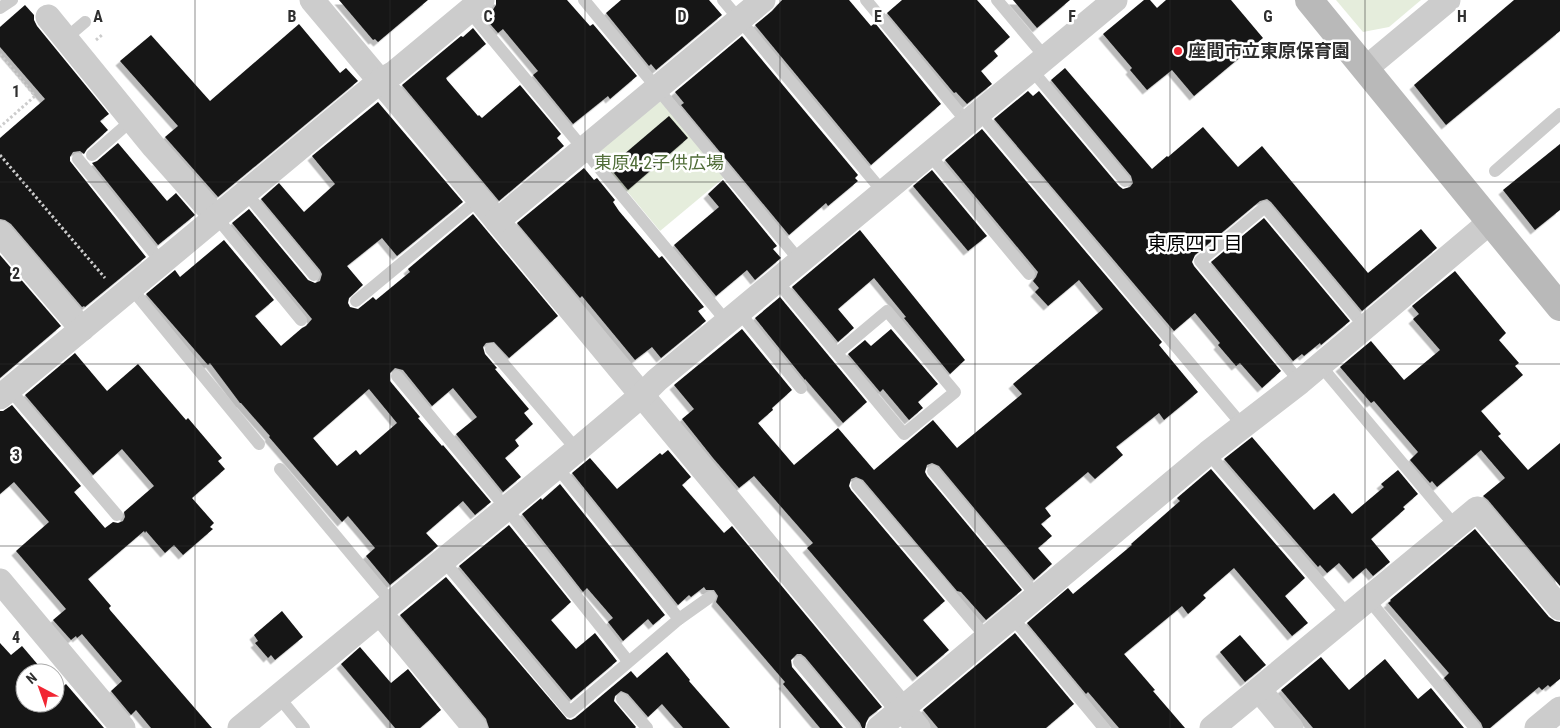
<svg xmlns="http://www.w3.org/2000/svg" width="1560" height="728" font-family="'Roboto Condensed','Noto Sans JP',sans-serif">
  <defs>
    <filter id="shadow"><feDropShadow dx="-4.5" dy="4.5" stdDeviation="0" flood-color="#0004"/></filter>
  </defs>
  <rect width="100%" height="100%" fill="#fff"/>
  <g fill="#e5eddc">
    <path d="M1336,0H1421L1389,27L1363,32Z"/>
    <path d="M662,100L726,176L660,231L597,155L596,150Z"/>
  </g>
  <g fill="#161616" fill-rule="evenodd" filter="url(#shadow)">
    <path d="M339,0H428L378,42L375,39L373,40Z"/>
    <path d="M496,0H567L590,26L593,24L637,76L610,99L608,96L573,124L533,75L538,71L503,29L498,33L485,18L492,11L496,5Z"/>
    <path d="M621,0H709L722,15L656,70L651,64L649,66L606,13Z"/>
    <path d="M782,0H849L871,26L875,23L941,104L871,165L755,25L772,11Z"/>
    <path d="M902,0H977L1010,37L994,51L998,56L981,71L992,84L967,104L956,92L954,93L887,13Z"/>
    <path d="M1013,0H1070L1037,28Z"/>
    <path d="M1144,0H1150L1157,8L1166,0H1231L1263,38L1194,96L1172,70L1147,90L1130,70L1132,68L1103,34Z"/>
    <path d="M1514,0H1560V31L1446,125L1414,85Z"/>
    <path d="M25,5L34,15V20L37,26L109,114L100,121L108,130L87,149L84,154L80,151L73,152L70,157V161L146,257L85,307L84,306L82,307L11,224L5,220L0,219V138L45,99L0,47V27Z"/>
    <path d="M299,24L340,73L346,68L358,81L218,197L165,137L178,126L120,61L151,35L210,101Z"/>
    <path d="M473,28L486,44L446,78L447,80L478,116L479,115L482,118L520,85L561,134L557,138L564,146L499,201L402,85L461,36L463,37Z"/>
    <path d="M742,36L858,175L855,178L858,181L828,206L826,203L789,235L681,105L684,103L675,92Z"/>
    <path d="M1065,68L1152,169L1167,156L1168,157L1203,127L1238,167L1262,146L1368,273L1421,229L1437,248L1362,311L1271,202L1267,199L1260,201L1195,255L1192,262L1194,266L1281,371L1262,388L1240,363L1236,366L1218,345L1220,343L1195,313L1174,331L994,119L1028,91L1033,96L1039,91L1119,186L1123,189L1130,187L1133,183L1131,176L1051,80Z"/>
    <path d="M378,102L463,202L397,256L382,238L347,266L363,285L349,298L348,303L350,307L358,309L373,297L376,300L410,272L408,269L473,214L558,316L509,358L494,342L486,343L483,347L485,354L497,368L495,369L529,409L524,413L533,424L515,440L519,446L505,458L521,477L503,492L456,434L477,417L453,388L432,406L403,370L395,368L390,373V381L420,417L418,418L442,446L443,445L491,502L475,515L463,501L426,533L438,546L390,585L366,556L375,548L348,516L342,522L269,437L270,436L241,403H240L210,363L208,365L146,294L175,270L180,277L224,240L274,300L255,316L281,346L302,328L306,326L312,319L232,223L249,209L308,280L315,283L320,281L322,274L320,270L261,199L279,183L304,212L335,184L312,156ZM369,389L397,423L360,455L356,450L337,466L313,438Z"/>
    <path d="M669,116L688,138L628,190L609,167Z"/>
    <path d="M982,129L1162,342L1159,345L1198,392L1164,420L1159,413L1116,447L1123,455L1095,479L1088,472L1045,508L1051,516L1041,524L1052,536L1038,548L1052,564L1034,580L939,466L932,463L927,465L925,472L927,476L1022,590L986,620L961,592L957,591L863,480L856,477L851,479L849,486L851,490L945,601L923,620L949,650L917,677L807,548L813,543L754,476L739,488L713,458L682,419L694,409L674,385L742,329L792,390L772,408L773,410L758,423L794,465L838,428L874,470L933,420L957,448L1022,394L1013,384L1103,309L1079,280L1048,306L1035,292L1039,288L1033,281L1036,277L1038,272L945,160Z"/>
    <path d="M118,143L167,201L176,193L195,215L158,245L92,163L97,161Z"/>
    <path d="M1560,144V210L1535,230L1503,190Z"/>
    <path d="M584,168L594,180L597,178L615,200L613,202L619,211L659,258L662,256L704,307L698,311L706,321L661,358L652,347L635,360L582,296L580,298L517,223Z"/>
    <path d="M932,170L987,236L968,251L913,186Z"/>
    <path d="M723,180L777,246L773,249L781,258L755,280L747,270L716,296L674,245L719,207L708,194Z"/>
    <path d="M1264,218L1350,321L1321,345L1320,343L1304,356L1302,354L1293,361L1211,262Z"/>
    <path d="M860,230L965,360L950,374L904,318L906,317L874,278L838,309L854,328L838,342L792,287Z"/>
    <path d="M0,255L61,326L0,378Z"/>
    <path d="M1455,271L1506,333L1499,340L1519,363L1515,366L1523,375L1481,411L1501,434L1498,436L1528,470L1560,443V586L1488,500L1483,496L1505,478L1481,450L1437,487L1432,481L1430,483L1410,460L1418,452L1374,401L1371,403L1340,367L1371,341L1404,380L1440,350L1413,319L1419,314L1412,306Z"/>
    <path d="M780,297L867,402L843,423L805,379V380L755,318Z"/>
    <path d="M891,329L938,384L918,402L923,408L909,420L883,389L880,392L848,354L865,340L871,346Z"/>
    <path d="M75,353L107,391L138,364L186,420L188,418L222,458L218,461L225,469L192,498L214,523L210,527L213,529L183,555L174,545L165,553L146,531L145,533L144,531L88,579L111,606L109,608L110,610L212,728H151L136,710L131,715L111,691L122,681L82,634L77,638L76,636L71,640L53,620L66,609L16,551L49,522L14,482L0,494V411H3L12,405L81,486L74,492L105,528L113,522L118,523L123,521L125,517L124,512L154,486L122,449L93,475L25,395Z"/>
    <path d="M1252,437L1314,510L1334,493L1352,514L1384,487L1381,484L1398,470L1418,494L1403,507L1405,509L1371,539L1390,562L1373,576L1366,568L1353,579L1339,563L1327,573L1320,565L1318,567L1224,459Z"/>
    <path d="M668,450L691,477L682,485L724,533L732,526L882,707L869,717L866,723L865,728H862L860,723L805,657L801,654H797L791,660L792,667L843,728H820L783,684L785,682L716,602L718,596L714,590H706L704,587L691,597L689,595L678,605L572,473L590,458L617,489L660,453L662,455Z"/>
    <path d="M1211,469L1305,578L1285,596L1308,623L1292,636L1234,568L1203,595L1206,598L1188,614L1182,606L1124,654L1155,690L1153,691L1185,728H1119L1088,692L1086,694L1027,623L1068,588L1073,594L1132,545L1131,544L1180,501L1177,498Z"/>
    <path d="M560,484L665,615L653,625L648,619L623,641L608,622L613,618L587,588L583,592L522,514L541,498L542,500Z"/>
    <path d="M509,525L571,602L551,620L576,649L595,633L617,661L571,700L459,566Z"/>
    <path d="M1475,529L1549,617L1555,621L1560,622V679L1550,687L1548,685L1542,690L1539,687L1490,728H1483L1481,723L1444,678L1449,673L1448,672L1388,603L1391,601L1390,600Z"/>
    <path d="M446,577L567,719L571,720L575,718L631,671L637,678L667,652L690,680L689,681L730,728H683L662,704L648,717L628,694L621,691L615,696L614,701L636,727L635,728H489L486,719L400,615Z"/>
    <path d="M282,611L303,637L275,660L271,655L268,658L255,643L258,641L254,635Z"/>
    <path d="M1015,633L1074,704L1046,728H938L923,710Z"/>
    <path d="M1240,635L1266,665L1245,682L1220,652Z"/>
    <path d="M0,643L11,655L22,646L45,673H25V703H55V684L59,690L66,684L104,728H0Z"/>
    <path d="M360,647L391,683L408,669L441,710L420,728H395L341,664Z"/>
    <path d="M1321,657L1349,690L1385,659L1418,699L1431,688L1464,728H1313L1281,690Z"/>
  </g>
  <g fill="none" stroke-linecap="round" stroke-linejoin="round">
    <g stroke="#ccc" stroke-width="3" stroke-dasharray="2.5 2.5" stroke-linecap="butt">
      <path d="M96,40L102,35"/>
      <path d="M0,54L35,96L0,127"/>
      <path d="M0,155L105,278"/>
    </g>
    <g stroke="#ccc" stroke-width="12">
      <path d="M584,0L800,261"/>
      <path d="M723,0L883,192"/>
      <path d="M866,0L967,122"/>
      <path d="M997,0L1045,57"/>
      <path d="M0,8L12,0"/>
      <path d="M469,11L727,322"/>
      <path d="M65,39L85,22"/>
      <path d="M1031,69L1125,181"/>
      <path d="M979,113L1243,426"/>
      <path d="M929,154L1029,274"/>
      <path d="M92,155L132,120"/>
      <path d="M78,159L162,263"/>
      <path d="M1495,171L1560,114"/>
      <path d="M246,193L314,275"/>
      <path d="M217,218L301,320"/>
      <path d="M777,281L904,434L955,392L887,311L837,353"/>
      <path d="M131,288L259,444"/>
      <path d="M356,301L479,199"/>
      <path d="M739,312L801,388"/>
      <path d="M491,349L577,450"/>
      <path d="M1320,365L1456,527"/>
      <path d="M397,376L506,508L628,661"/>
      <path d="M1300,382L1200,261L1265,207L1365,327"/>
      <path d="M10,390L117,515"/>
      <path d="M1208,453L1348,615"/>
      <path d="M557,467L679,619"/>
      <path d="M280,469L392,603"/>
      <path d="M933,471L1037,596"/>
      <path d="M857,485L987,638"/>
      <path d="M443,560L570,712L679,619L710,597"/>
      <path d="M1368,599L1475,728"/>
      <path d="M1012,617L1104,728"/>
      <path d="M799,662L854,728"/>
      <path d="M278,696L304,728"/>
      <path d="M622,699L647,728"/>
    </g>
    <g stroke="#ccc" stroke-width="25">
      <path d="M312,0L479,199L918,728"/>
      <path d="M48,17L154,147L217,218"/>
      <path d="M1365,69L1448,0"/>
      <path d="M497,221L763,0"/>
      <path d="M0,233L82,329"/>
      <path d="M0,397L380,81L394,73L482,0"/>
      <path d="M0,581L123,728"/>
      <path d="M380,613L475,728"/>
      <path d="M1259,690L1291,728"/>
      <path d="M240,728L577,450L642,395L657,380L1115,0"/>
      <path d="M879,728L1208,453L1300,382L1490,222"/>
      <path d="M1212,728L1477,509L1560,608"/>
      <path d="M1537,728L1560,709"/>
    </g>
    <path stroke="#b9b9b9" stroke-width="28" d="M1309,0L1560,307"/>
  </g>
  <path fill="none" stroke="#2f2f2f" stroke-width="1" stroke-opacity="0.55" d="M195,0V728M390,0V728M585,0V728M780,0V728M975,0V728M1170,0V728M1365,0V728M0,182H1560M0,364H1560M0,546H1560"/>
  <circle fill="#f12633" stroke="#fff" stroke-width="2" cx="1178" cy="51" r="5"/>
  <g text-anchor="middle" stroke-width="5" stroke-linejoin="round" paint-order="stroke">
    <g font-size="18" font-weight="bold" fill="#2f2f2f" stroke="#fff" text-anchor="start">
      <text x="1188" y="57">座間市立東原保育園</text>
    </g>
    <g font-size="18" fill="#516e39" stroke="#fff">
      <text x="659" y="169">東原4-2子供広場</text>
    </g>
    <g font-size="19" fill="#000" stroke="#fff">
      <text x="1195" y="250">東原四丁目</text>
    </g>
  </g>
  <g font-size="16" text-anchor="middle" font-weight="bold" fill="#2f2f2f" stroke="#fff" stroke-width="5" stroke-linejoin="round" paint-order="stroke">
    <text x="98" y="22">A</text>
    <text x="292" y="22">B</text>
    <text x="488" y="22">C</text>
    <text x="682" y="22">D</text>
    <text x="878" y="22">E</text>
    <text x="1072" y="22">F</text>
    <text x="1268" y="22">G</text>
    <text x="1462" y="22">H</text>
    <text x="16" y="97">1</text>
    <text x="16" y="279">2</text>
    <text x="16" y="461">3</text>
    <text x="16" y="643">4</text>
  </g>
  <g transform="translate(40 688) rotate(319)"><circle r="24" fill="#ffffff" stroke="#acacac"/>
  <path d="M0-4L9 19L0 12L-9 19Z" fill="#f12633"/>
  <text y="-8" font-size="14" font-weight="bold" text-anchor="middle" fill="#2f2f2f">N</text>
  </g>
</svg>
